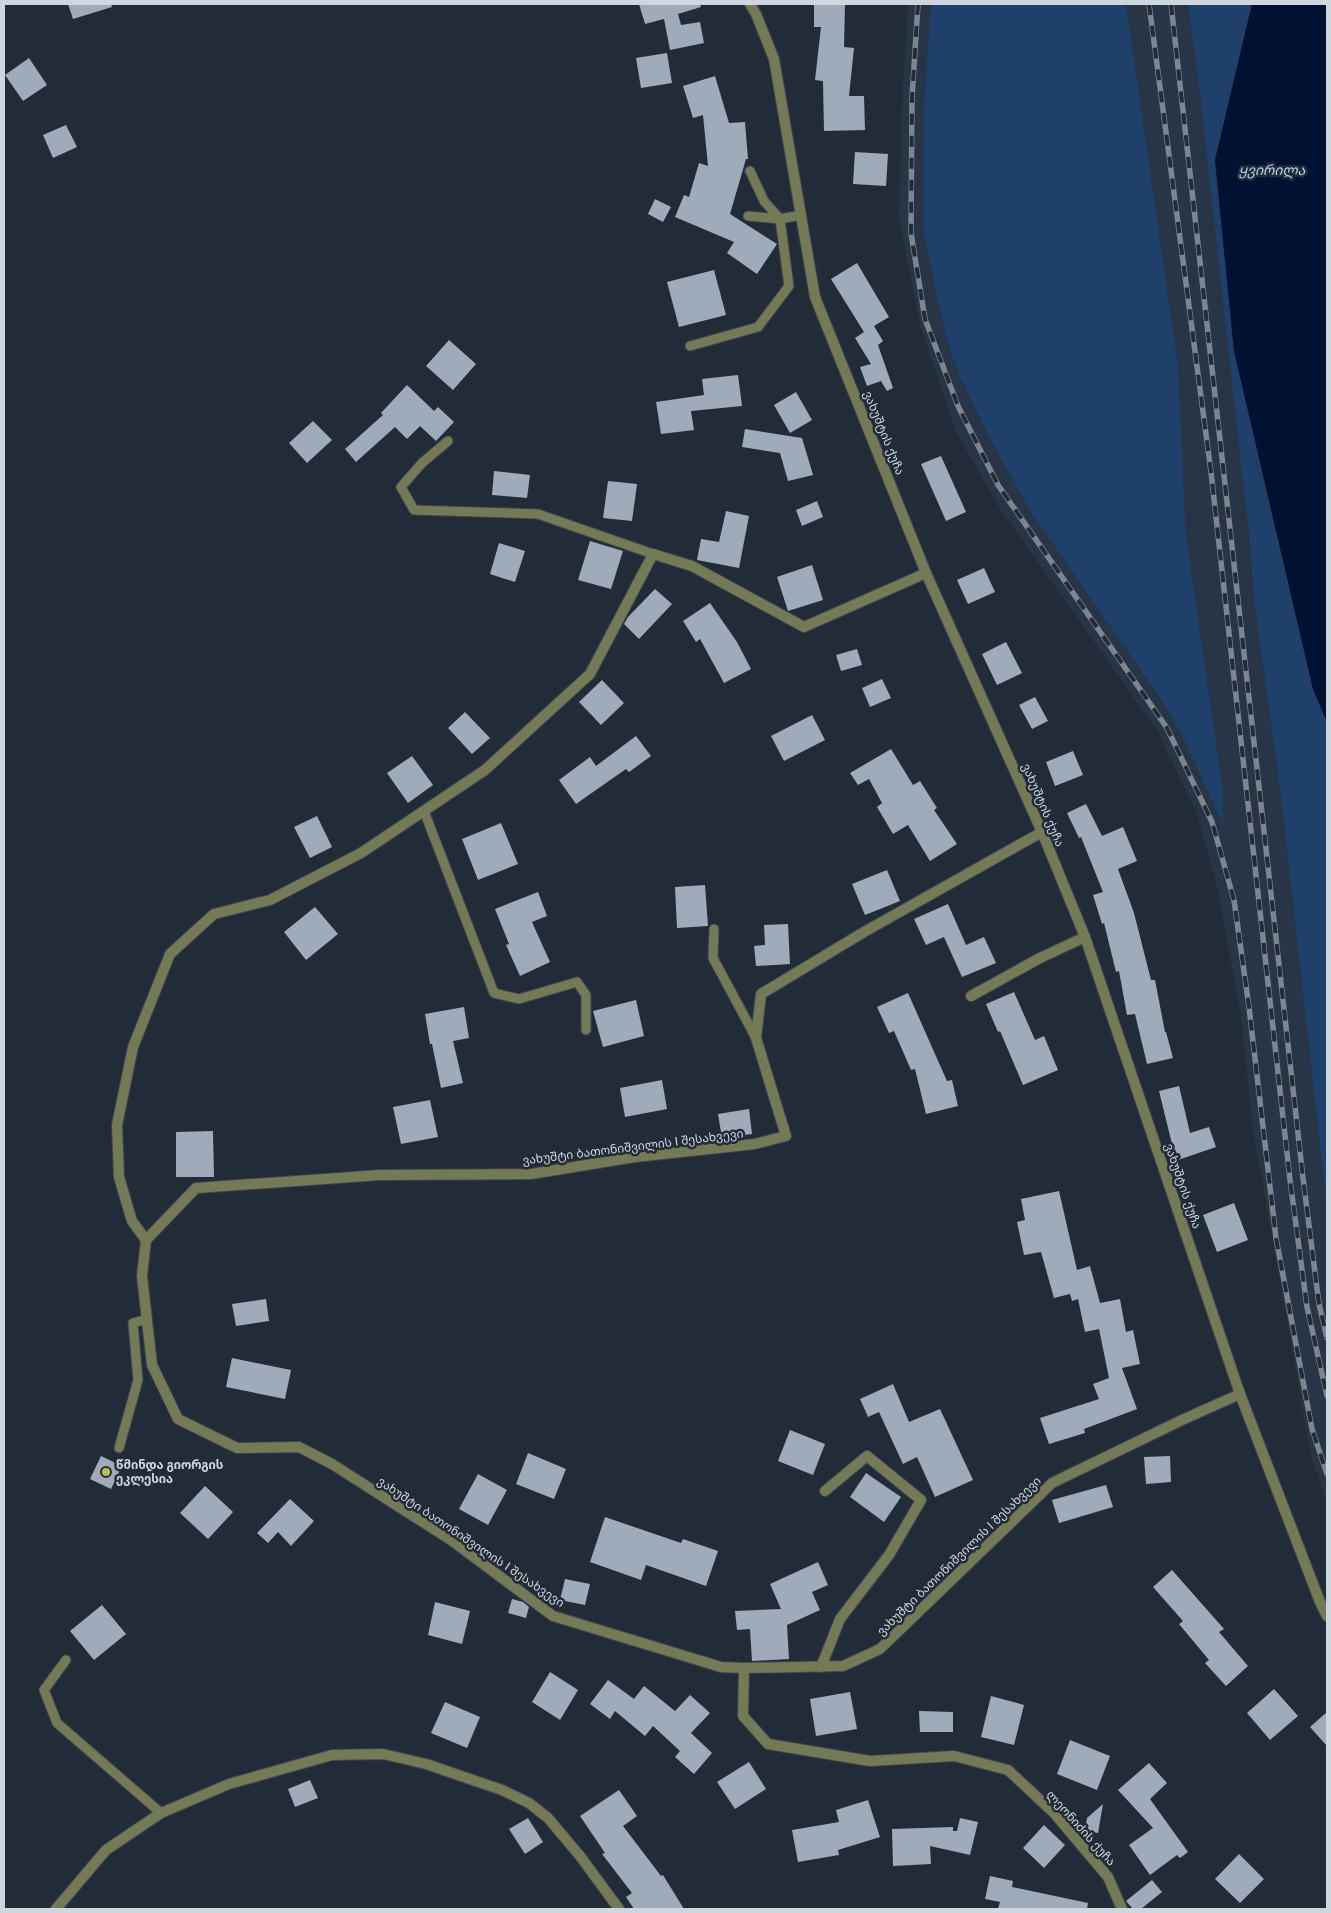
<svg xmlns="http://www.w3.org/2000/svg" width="1331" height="1913" font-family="Lato,'Noto Sans Georgian',sans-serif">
  <rect width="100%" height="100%" fill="#222c38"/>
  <path fill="#283547" d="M908,4H931L924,104V234L946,336L958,373L990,439L1032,514L1159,696L1182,735L1223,823L1222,784L1186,535L1178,365L1126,4H1188L1201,103L1215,160L1254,601L1280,788L1327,1209V1500L1312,1461L1253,1129L1241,1017L1218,891L1197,814L1158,732L1000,509L955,430L920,325L899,219L902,100Z"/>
  <g fill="#20406c">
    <path d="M931,4H1126L1178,365L1186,535L1222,784L1223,825L1182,735L1159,696L1032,514L990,439L958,373L946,337L924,234V104Z"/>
    <path d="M1188,4H1252L1215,160L1234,351L1313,689L1327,722V1209L1280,788L1254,601L1249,536L1201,103Z"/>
  </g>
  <path fill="#001132" d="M1252,4H1327V722L1313,689L1234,351L1215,160Z"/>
  <g fill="#9fabbb">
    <path d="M68,4H111L112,7L73,19Z"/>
    <path d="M639,4H700L701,7L678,14L681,25L700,22L704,43L670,50L664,19L645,24Z"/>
    <path d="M814,4H845L844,47L854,48L849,96H864L865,130L824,131L823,81L815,80L821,27H814Z"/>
    <path d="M667,53L672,83L641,88L636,58Z"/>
    <path d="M29,58L47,85L23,101L5,75Z"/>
    <path d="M715,76L729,123L745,122L748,159H746L730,214L777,244L757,274L727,253L734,242L675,217L684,195L689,197L699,163L708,166L703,115L693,118L683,86Z"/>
    <path d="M66,125L77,147L53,158L43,135Z"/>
    <path d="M855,152L888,154L886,186L853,184Z"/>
    <path d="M655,199L671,207L663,222L648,214Z"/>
    <path d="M857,263L889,317L874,326L883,341L878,345L893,388L887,391L881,381L867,386L860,367L871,364L855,338L864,332L831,279Z"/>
    <path d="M714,270L726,315L679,327L667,282Z"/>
    <path d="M449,340L476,364L453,390L426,366Z"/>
    <path d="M738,375L742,406L691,411L694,430L661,434L656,402L704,395L702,379Z"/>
    <path d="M407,385L434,411L438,407L454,422L436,441L420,426L407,439L395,427L356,462L345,449L383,415L381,413Z"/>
    <path d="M796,392L812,420L790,433L774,405Z"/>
    <path d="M313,421L332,440L307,463L289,443Z"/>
    <path d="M745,429L802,438L813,475L788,481L780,453L742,447Z"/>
    <path d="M941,456L966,512L946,521L921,464Z"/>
    <path d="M494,471L530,475L527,498L492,495Z"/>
    <path d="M608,481L637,484L632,521L603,518Z"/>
    <path d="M817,501L823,517L802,526L796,510Z"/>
    <path d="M726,511L749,516L739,568L697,560L701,539L719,542Z"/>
    <path d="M590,541L623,551L611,589L578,580Z"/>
    <path d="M499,543L525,551L515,582L490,574Z"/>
    <path d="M812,565L823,600L788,611L777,577Z"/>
    <path d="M984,568L995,592L968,604L957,580Z"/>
    <path d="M655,589L672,604L639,639L624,624L628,617Z"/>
    <path d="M710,603L737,642L751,669L724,683L700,639L696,642L683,621Z"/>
    <path d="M1006,642L1022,673L997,685L982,654Z"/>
    <path d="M857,649L862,665L841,671L836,655Z"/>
    <path d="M882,679L891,698L870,707L862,688Z"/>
    <path d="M602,680L624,703L601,725L579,702Z"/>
    <path d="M1035,697L1048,721L1032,729L1019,705Z"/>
    <path d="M465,712L490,738L472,754L448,728Z"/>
    <path d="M812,715L825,740L784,761L771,736Z"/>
    <path d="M636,736L651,756L629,772L626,769L576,804L559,780L590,757L596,766Z"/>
    <path d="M891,749L913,785L920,781L937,808L934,810L957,844L930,861L908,825L893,834L877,807L882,803L869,779L858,785L850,773Z"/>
    <path d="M1073,751L1083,775L1055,786L1046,762Z"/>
    <path d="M412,756L433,785L408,803L387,773Z"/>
    <path d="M1086,804L1102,836L1123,827L1137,861L1118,869L1134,913L1151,980H1155L1165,1032H1166L1173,1058L1147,1064L1135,1014L1127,1015L1119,971L1116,972L1104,923L1102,924L1093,895L1103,892L1081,837L1079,838L1067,813Z"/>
    <path d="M317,816L332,847L310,858L294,827Z"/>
    <path d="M501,823L518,864L478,880L462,839Z"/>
    <path d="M887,870L900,901L865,915L852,884Z"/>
    <path d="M705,885L708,926L677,928L675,887Z"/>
    <path d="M538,892L547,916L532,922L550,962L520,976L506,945L509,944L495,909Z"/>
    <path d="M948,904L966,945L984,937L996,963L962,977L944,937L926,945L914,919Z"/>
    <path d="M315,907L338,934L306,960L284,932Z"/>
    <path d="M788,924L790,964L756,966L754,946L765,945L764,925Z"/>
    <path d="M1014,992L1035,1040L1044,1036L1058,1070L1023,1085L1000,1031L998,1032L986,1004Z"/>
    <path d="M908,993L947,1081L952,1080L958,1106L926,1114L915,1069L911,1070L894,1031L889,1033L877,1007Z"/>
    <path d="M636,1000L644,1036L603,1047L593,1011Z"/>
    <path d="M464,1007L469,1038L453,1041L463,1083L441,1088L432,1044H430L425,1014Z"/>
    <path d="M662,1080L667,1109L625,1117L620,1088Z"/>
    <path d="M1179,1086L1190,1133L1209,1127L1216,1147L1178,1160L1171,1140L1159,1091Z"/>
    <path d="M430,1100L438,1137L401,1144L393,1107Z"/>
    <path d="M749,1109L752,1134L722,1138L718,1114Z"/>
    <path d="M213,1131L214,1177H176V1132Z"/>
    <path d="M1059,1191L1077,1270L1090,1266L1100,1303L1120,1299L1126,1332L1133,1330L1140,1364L1122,1368L1137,1409L1084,1429L1085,1433L1049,1444L1040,1418L1099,1399L1093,1384L1109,1378L1099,1329L1085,1332L1078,1299L1072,1301L1070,1294L1054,1298L1041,1252L1024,1255L1017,1222L1025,1220L1021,1199Z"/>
    <path d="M1234,1203L1248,1240L1217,1252L1203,1215Z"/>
    <path d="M266,1299L269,1321L236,1326L232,1304Z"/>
    <path d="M232,1358L291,1370L285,1399L226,1387Z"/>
    <path d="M893,1384L909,1422L940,1409L973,1480L935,1497L917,1457L903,1464L879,1412L868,1417L860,1399Z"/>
    <path d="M790,1430L825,1444L813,1475L778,1461Z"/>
    <path d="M528,1453L566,1469L554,1499L516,1484Z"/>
    <path d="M101,1456L122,1466L111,1489L90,1479Z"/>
    <path d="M1170,1456L1171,1482L1146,1484L1144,1457Z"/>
    <path d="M866,1473L901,1497L884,1522L850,1497Z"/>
    <path d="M478,1474L507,1490L488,1525L459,1509Z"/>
    <path d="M1106,1485L1113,1507L1059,1523L1052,1500Z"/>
    <path d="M205,1486L233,1512L208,1539L180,1513Z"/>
    <path d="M290,1499L314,1521L291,1546L278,1532L268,1543L257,1533Z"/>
    <path d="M605,1517L681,1543L683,1539L718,1551L706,1586L646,1565L641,1580L590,1562Z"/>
    <path d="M818,1562L828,1585L812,1592L820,1610L787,1625L789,1659L752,1661L750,1629L737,1630L735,1611L781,1609L770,1584Z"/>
    <path d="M1172,1570L1224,1629L1219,1632L1248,1666L1226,1686L1205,1663L1209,1660L1179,1624L1183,1621L1153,1587Z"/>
    <path d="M565,1579L590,1584L585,1605L560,1600Z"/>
    <path d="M512,1599L523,1602L529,1607L526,1618L508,1613Z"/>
    <path d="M435,1602L470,1611L462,1644L428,1635Z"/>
    <path d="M102,1605L126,1634L94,1660L70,1631Z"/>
    <path d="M550,1672L578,1690L560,1720L532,1702Z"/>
    <path d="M608,1680L634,1699L644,1686L675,1711L690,1695L710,1713L691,1733L712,1753L694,1774L675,1757L680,1751L653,1726L645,1736L615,1711L610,1719L590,1704Z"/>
    <path d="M1274,1689L1298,1716L1270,1740L1247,1713Z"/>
    <path d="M850,1692L857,1729L816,1736L810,1699Z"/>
    <path d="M991,1696L1024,1705L1014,1745L981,1737Z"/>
    <path d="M445,1702L480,1717L467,1748L431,1733Z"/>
    <path d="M919,1711L953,1712V1732H920Z"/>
    <path d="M1327,1712V1746L1310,1727Z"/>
    <path d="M1070,1740L1110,1756L1097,1790L1057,1774Z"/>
    <path d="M749,1762L766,1789L735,1809L717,1782Z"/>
    <path d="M1149,1763L1167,1783L1150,1799L1188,1852L1180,1858L1177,1855L1150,1875L1129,1845L1153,1828L1118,1790Z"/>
    <path d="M310,1780L318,1798L295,1807L288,1789Z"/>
    <path d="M619,1790L637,1816L623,1826L661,1876L663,1875L684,1909H634L626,1897L632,1893L602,1854L605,1853L580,1816Z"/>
    <path d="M868,1800L880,1837L838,1850L839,1855L798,1862L792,1830L839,1822L836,1810Z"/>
    <path d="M1103,1804L1098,1833L1085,1831L1087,1818Z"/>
    <path d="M528,1818L543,1842L525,1854L509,1829Z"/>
    <path d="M960,1818L978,1822L970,1855L930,1846L931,1864L893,1866L892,1829L953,1827V1831H957Z"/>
    <path d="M1044,1825L1065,1845L1044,1868L1023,1848Z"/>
    <path d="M1239,1854L1264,1879L1240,1903L1215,1879Z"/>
    <path d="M990,1876L1013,1881L1012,1887L1088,1903L1087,1909H998L1000,1902L985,1899Z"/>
    <path d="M1152,1880L1162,1892L1141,1909H1133L1126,1901Z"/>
  </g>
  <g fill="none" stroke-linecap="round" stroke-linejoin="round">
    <g stroke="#3e4753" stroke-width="11">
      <g id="service">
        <path d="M748,216L780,219L764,201L750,171"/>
        <path d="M690,346L758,327L789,286L780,219L801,215"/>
        <path d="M448,441L422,463L401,487L414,510L538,514L653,554"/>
        <path d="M424,811L494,993L519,999L577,982L586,995V1030"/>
        <path d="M714,929L713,958L756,1038"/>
        <path d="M119,1448L138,1380L133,1323L147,1319"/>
        <path d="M66,1660L44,1690L57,1723L161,1813"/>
      </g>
    </g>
    <g stroke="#3e4753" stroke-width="12">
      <g id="minor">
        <path d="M1042,832L864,932L761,994L756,1038L786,1136L755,1144L635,1157L531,1174L380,1175L196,1188L146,1240L142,1276L152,1365L178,1419L237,1448L299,1447L332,1464L451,1540L553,1616L721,1667L744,1668L843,1666L880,1649L1052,1483L1182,1420L1240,1394"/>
        <path d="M971,996L1040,958L1085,937"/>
        <path d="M146,1240L132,1221L119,1177L117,1125L133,1047L170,954L214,914L270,900L361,853L485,770L590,674L653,554L692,566L804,627L926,573"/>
        <path d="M821,1667L840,1619L889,1555L921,1500L867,1456L825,1491"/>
        <path d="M744,1668L743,1716L768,1744L870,1761L954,1756L1008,1770L1054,1813L1108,1877L1122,1909"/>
        <path d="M56,1909L106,1850L161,1813L229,1784L332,1755L383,1754L426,1764L502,1790L529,1803L548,1818L580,1856L619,1909"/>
      </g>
    </g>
    <g stroke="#3e4753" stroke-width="12">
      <path id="tertiary" d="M750,4L756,14L774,59L815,297L926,573L1042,832L1085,937L1240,1394L1320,1602L1327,1616"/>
    </g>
    <use href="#service" stroke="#737a55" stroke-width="9"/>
    <use href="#minor" stroke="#737a55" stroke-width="10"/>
    <use href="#tertiary" stroke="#737a55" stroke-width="10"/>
    <g stroke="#7d8590" stroke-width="5.5">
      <g id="rail">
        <path d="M918,4L912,98L911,233L925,319L958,406L998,485L1167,728L1212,822L1234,900L1249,1007L1276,1238L1312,1429L1327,1474"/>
        <path d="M1149,4L1211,472L1290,1180L1307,1307L1327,1396"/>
        <path d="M1171,4L1303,1178L1319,1304L1327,1338"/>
      </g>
    </g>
    <use href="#rail" stroke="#222c38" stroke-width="4" stroke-dasharray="11" stroke-linecap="butt"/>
  </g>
  <circle fill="#b3c24b" stroke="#222c38" stroke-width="2" cx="106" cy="1472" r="5"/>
  <g text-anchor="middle" stroke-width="5" stroke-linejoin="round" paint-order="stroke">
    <g font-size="12" fill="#d0d6df" stroke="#222c38">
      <text transform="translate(884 433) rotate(68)" y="4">ვახუშტის ქუჩა</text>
      <text transform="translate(1043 805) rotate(67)" y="4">ვახუშტის ქუჩა</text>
      <text transform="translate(633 1147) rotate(-7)" y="4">ვახუშტი ბათონიშვილის I შესახვევი</text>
      <text transform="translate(1183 1186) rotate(71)" y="4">ვახუშტის ქუჩა</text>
      <text transform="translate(471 1542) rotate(34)" y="4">ვახუშტი ბათონიშვილის I შესახვევი</text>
      <text transform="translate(959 1556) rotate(-44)" y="4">ვახუშტი ბათონიშვილის I შესახვევი</text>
      <text transform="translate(1081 1828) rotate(48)" y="4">ლეონიძის ქუჩა</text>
    </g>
    <g font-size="12" font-weight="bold" fill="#d0d6df" stroke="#222c38" text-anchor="start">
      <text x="116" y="1469">წმინდა გიორგის<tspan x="116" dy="14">ეკლესია</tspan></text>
    </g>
    <g font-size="14" font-style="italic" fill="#b4cff4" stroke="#222c38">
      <text x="1272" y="175">ყვირილა</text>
    </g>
  </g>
  <rect width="1331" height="1913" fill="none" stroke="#d0d6df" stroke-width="10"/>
</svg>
